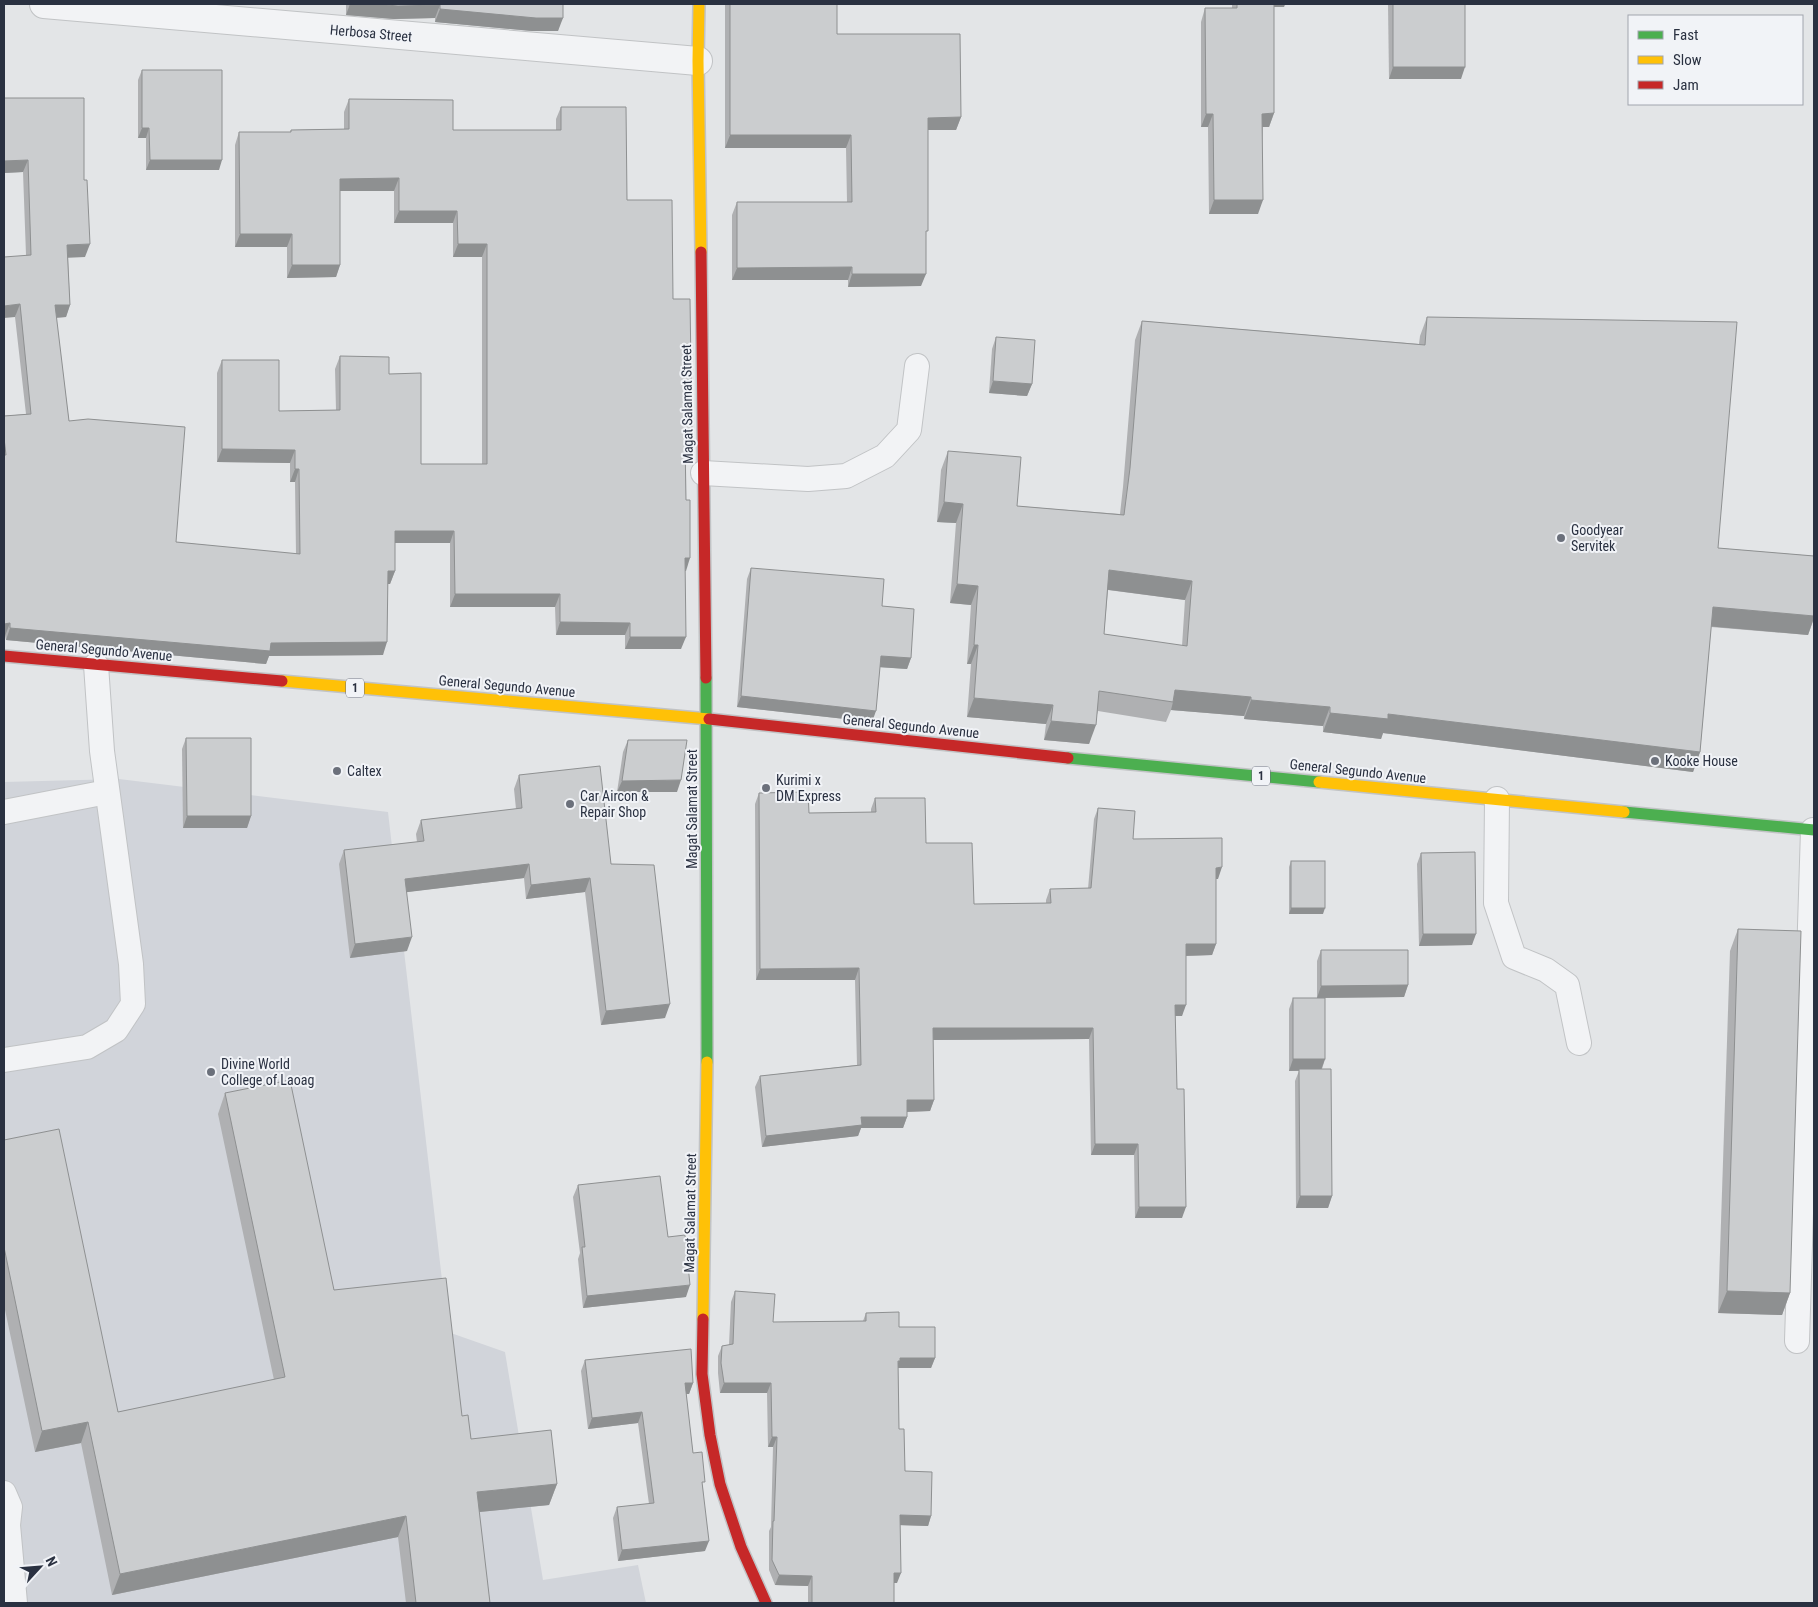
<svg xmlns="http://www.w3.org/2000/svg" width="1818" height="1607" font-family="'Roboto Condensed',sans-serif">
  <rect width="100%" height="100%" fill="#e3e5e7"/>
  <path fill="#d1d4da" d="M119,779L388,812L448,1332L505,1352L543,1580L638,1565L646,1603H4V782Z"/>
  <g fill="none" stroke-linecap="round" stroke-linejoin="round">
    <g stroke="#c1c3c5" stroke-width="26">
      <g id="lane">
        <path d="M703,473L808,479L846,476L885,456L909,430L917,366"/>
        <path d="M1497,799L1496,903L1514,957L1546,970L1567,985L1579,1043"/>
        <path d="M4,812L107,792"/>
        <path d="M4,1060L87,1047L116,1030L133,1004L131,964L102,751L96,665"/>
        <path d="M1797,1341L1813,830"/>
        <path d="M4,1493L10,1507L8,1525L4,1526"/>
        <path d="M8,1525L15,1603"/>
      </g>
    </g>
    <g stroke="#c1c3c5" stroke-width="30">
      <path id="street" d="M44,4L698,61"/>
    </g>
    <g stroke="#c1c3c5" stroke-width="14">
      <g id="fast">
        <path d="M706,678L707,1062"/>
        <path d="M1068,758L1319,782"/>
        <path d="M1624,812L1814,830"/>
      </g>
    </g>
    <g stroke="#c1c3c5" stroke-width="14">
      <g id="slow">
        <path d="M699,4L698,61L701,252"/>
        <path d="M282,681L709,719"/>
        <path d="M1319,782L1624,812"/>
        <path d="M703,1319L707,1062"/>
      </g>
    </g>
    <g stroke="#c1c3c5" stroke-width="14">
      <g id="jam">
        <path d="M701,252L706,678"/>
        <path d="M4,656L282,681"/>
        <path d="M709,719L1068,758"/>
        <path d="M703,1319L702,1374L710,1435L720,1484L741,1547L766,1603"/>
      </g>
    </g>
    <use href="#lane" stroke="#f2f3f5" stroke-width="24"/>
    <use href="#street" stroke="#f2f3f5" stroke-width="28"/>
    <use href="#fast" stroke="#4caf50" stroke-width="11"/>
    <use href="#slow" stroke="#ffc107" stroke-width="11"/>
    <use href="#jam" stroke="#c62828" stroke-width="11"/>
  </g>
  <g fill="#afb0b2" fill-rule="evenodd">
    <path d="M346,4H563L558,31H532L435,22V18L394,19L346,15Z"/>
    <path d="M725,4H837V34L961,117L956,130H928L926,237L921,286L848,287V280H732V215L737,202H847L846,148H725Z"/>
    <path d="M1232,4H1285L1284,7H1274V113L1269,127H1263L1258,214H1209L1208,127H1201V22L1205,8H1232Z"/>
    <path d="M1388,4H1465L1461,79H1389Z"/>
    <path d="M142,70L219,170H146V138H138V80Z"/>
    <path d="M4,98L85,257H68L70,305L66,317L56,318L69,421L176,542L296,554L295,482H290V463L217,462V373L222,360L279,411L336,410L335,369L340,356L389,374L421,464H482V257H453V223H394V191H340V265L336,277L287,278V247H235V145L239,132H290L291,130L344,129V112L349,99L453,130H556V119L561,107L627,200L673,299L692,440L688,453H686V571H685L681,649H625V635H556L555,607H450V543H395V571L390,584H388L383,655L269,656L266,664L6,640L5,636H4V416L26,414L15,317L26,255L23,172L4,173Z"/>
    <path d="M1427,317L1718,548L1814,556V618L1808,635L1711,627L1700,752L1693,772L1383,733L1381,739L1323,732V726L1244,719V716L1171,710L1166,722L1098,711L1089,744L1044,740L1046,724L967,717L971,664H967L971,605L950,603L956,523L937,522L941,470L948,451L1017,506L1120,514L1123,487L1135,340L1142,321L1419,344L1420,336ZM1108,590L1185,600L1182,646L1104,634Z"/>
    <path d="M996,337L1032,384L1027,396L989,393L992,349Z"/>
    <path d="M751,568L882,606L911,658L907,669L880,667L872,722L737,707L747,579Z"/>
    <path d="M186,738L251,816L247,828H183L182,749Z"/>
    <path d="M628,740L677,792H617L623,752Z"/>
    <path d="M519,775L611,864L665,1018L601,1025L585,892L526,899L524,878L406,892L407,951L350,958L339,864L344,850L417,842L416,834L421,820L516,809L514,789Z"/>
    <path d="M759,793L809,813L871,812V809L875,798L926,843L974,904L1046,903V900L1050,889H1088L1094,819L1098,808L1133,839L1218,879H1216V944L1212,955L1186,956L1182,1016H1175L1177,1089L1182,1218H1135L1134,1155H1091L1089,1039L933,1040L934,1100L930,1111L907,1112V1117L903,1128H861L858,1136L762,1147L755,1087L760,1076L857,1065L855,980H756L755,804Z"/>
    <path d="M1421,853L1472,945L1419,946L1417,864Z"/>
    <path d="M1291,861L1323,914H1289V867Z"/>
    <path d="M1738,929L1790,1293L1782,1315L1718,1313L1730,951Z"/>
    <path d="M1321,950L1408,985L1404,997L1317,998V961Z"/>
    <path d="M1293,998L1325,1059L1322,1069L1332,1196L1328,1208H1296L1295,1081L1299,1071H1289V1009Z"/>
    <path d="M225,1093L334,1290L462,1416L471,1439L557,1484L549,1505L479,1512L490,1603H406L398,1537L112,1595L81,1443L35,1452L4,1305V1140L118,1412L274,1380L218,1114Z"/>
    <path d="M578,1185L668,1237L686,1297L583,1308L578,1259L580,1253L573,1197Z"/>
    <path d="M735,1291L773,1322L863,1321L866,1313L899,1327L935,1358L931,1368H898L899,1429L905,1471L931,1516L928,1526L900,1525L897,1583H894V1603H808V1586L775,1585L769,1570V1531L771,1527L773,1447H768L767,1393H720L718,1373V1356L722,1346L729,1345L731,1302Z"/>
    <path d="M585,1360L693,1383L689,1394H686L693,1453L703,1488L705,1551L618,1561L613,1518L617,1507L649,1504L638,1423L588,1429L581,1371Z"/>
  </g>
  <g fill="#8e9091">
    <path d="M350,4H375L440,5L435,18L394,19L346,15Z"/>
    <path d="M1270,4H1285L1284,7H1269Z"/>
    <path d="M440,9L563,18L558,31H532L435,22Z"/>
    <path d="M1393,67H1465L1461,79H1389Z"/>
    <path d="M1274,113L1269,127H1257L1262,114Z"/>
    <path d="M1206,114H1213L1208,127H1201Z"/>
    <path d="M961,117L956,130H923L928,118Z"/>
    <path d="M142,128H149L146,138H138Z"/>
    <path d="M730,135H851L846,148H725Z"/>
    <path d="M28,160L23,172L4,173V161Z"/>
    <path d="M150,160H222L219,170H146Z"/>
    <path d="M399,178L394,191H335L340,179Z"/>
    <path d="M1214,200H1263L1258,214H1209Z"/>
    <path d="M399,211H457L453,223H394Z"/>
    <path d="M240,234H292L287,247H235Z"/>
    <path d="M90,244L85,257L63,258L67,245Z"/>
    <path d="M458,244H487L482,257H453Z"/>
    <path d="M292,265H340L336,277L287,278Z"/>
    <path d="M852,267L848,280H732L737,268Z"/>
    <path d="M852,274H926L921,286L848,287Z"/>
    <path d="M20,304L15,317L4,318V306Z"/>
    <path d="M55,305H70L66,317L50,318Z"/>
    <path d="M993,381L1032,384L1027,396L989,393Z"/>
    <path d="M685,440H692L688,453H681Z"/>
    <path d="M222,449L295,450L290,463L217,462Z"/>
    <path d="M295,469H299L295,482H290Z"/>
    <path d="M944,502L963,504L956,523L937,522Z"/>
    <path d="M395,531H454L450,543H390Z"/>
    <path d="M685,558H690L686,571H680Z"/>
    <path d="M1109,570L1192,581L1185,600L1102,589Z"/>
    <path d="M388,571H395L390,584H383Z"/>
    <path d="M957,584L978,586L971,605L950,603Z"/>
    <path d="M455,594H560L555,607H450Z"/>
    <path d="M1713,607L1814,616V618L1808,635L1706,626Z"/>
    <path d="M560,622L630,623L625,635H556Z"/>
    <path d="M10,623L5,636H4V624Z"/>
    <path d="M10,628L271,643L387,642L383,655L269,656L266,664L6,640Z"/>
    <path d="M630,637H686L681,649H625Z"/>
    <path d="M974,645H978L971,664H967Z"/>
    <path d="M881,656L911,658L907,669L877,667Z"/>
    <path d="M1175,690L1251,697L1244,716L1171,710L1173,702Z"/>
    <path d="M741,696L876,711L872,722L737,707Z"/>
    <path d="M974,698L1053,705L1046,724L967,717Z"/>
    <path d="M1251,700L1330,707L1323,726L1244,719Z"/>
    <path d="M1330,713L1388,714L1700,752L1693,772L1383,733L1381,739L1323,732Z"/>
    <path d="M1051,721L1096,725L1089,744L1044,740Z"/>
    <path d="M681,780L677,792H617L622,781Z"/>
    <path d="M187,816H251L247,828H183Z"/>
    <path d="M529,864L524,878L400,893L405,879Z"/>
    <path d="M1222,867L1218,879H1212L1216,868Z"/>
    <path d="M590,878L585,892L526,899L531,885Z"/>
    <path d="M1291,908H1325L1323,914H1289Z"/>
    <path d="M1423,934H1476L1472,945L1419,946Z"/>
    <path d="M412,937L407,951L350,958L355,944Z"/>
    <path d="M1186,944H1216L1212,955L1182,956Z"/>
    <path d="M859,968L855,980H756L760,969Z"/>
    <path d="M1408,985L1404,997L1317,998L1321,986Z"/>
    <path d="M670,1004L665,1018L601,1025L606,1011Z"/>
    <path d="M1175,1005H1186L1182,1016H1171Z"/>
    <path d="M933,1028H1093L1089,1039L928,1040Z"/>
    <path d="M1293,1059H1325L1321,1070L1289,1071Z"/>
    <path d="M907,1100H934L930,1111L903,1112Z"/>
    <path d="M861,1117H907L903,1128H861L858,1136L762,1147L766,1136Z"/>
    <path d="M1095,1144H1138L1134,1155H1091Z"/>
    <path d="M1300,1196H1332L1328,1208H1296Z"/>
    <path d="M1139,1207H1186L1182,1218H1135Z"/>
    <path d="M690,1285L686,1297L583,1308L587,1296Z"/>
    <path d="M1727,1291L1790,1293L1782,1315L1718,1313Z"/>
    <path d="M900,1358H935L931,1368H897L895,1371Z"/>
    <path d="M685,1383H693L689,1394H681Z"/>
    <path d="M724,1383H771L767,1393H720Z"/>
    <path d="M642,1412L638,1423L588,1429L592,1418Z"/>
    <path d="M88,1422L81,1443L35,1452L42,1431Z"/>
    <path d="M772,1437H777L773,1447H768Z"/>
    <path d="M557,1484L549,1505L469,1513L477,1492Z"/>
    <path d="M900,1515L931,1516L928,1526L896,1525Z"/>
    <path d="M406,1516L398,1537L112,1595L120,1574Z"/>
    <path d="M709,1541L705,1551L618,1561L622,1550Z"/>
    <path d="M894,1573H901L897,1583H890Z"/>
    <path d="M779,1575L812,1576L808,1586L775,1585Z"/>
  </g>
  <g fill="#cbcdcf" stroke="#8e9091" fill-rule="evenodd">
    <path d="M375,4H563V18H536L440,9V5L398,6Z"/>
    <path d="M730,4H837V34H960L961,117L928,118V231H926V274H852V267L737,268V202H852L851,135H730Z"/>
    <path d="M1237,4H1274V113L1262,114L1263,200H1214L1213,114H1206L1205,8H1237Z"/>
    <rect x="1393" y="4" width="72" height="63"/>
    <path d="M142,70H222V160H150L149,128H142Z"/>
    <path d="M4,98H84V180H87L90,244L67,245L70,305H55L69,421L88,419L185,427L176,542L300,554L299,469H295V450L222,449V360H279V411L340,410V356L389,357V374L421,373V464H487V244H458L457,211H399V178L340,179V265H292V234H240L239,132H291V130L349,129V99L453,100V130H561V107H626L627,200H672L673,299H690L692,440H685L686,500H690V558H685L686,637H630V623L560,622V594H455L454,531H395V571H388L387,642L271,643L270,651L10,628V623L4,624V455H6L4,438V416L31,414L20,304L4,306V257L31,255L28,160L4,161Z"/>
    <path d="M1427,317L1737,322L1718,548L1814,556V616L1713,607L1700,752L1388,714V719L1330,713V707L1251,700V697L1175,690L1173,702L1099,691L1096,725L1051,721L1053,705L974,698L978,645H974L978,586L957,584L963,504L944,502L948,451L1021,457L1017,506L1124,515L1130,468L1142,321L1425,345ZM1109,570L1192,581L1187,646L1104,634Z"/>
    <path d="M996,337L1035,340L1032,384L993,381Z"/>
    <path d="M751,568L884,579L882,606L914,609L911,658L881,656L876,711L741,696Z"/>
    <path d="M186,738H251V816H187Z"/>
    <path d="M628,740H687L681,780L622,781Z"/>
    <path d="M600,766L611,864L654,865L670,1004L606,1011L590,878L531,885L529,864L405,879L412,937L355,944L344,850L424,841L421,820L522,808L519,775Z"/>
    <path d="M808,792L809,813L876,812L875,798H925L926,843H972L974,904L1051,903L1050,889L1091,888L1098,808L1135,811L1133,839L1222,838V867L1216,868V944H1186V1005H1175L1177,1089H1184L1186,1207H1139L1138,1144H1095L1093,1028H933L934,1100H907V1117H861L862,1125L766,1136L760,1076L861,1065L859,968L760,969L759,793Z"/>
    <path d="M1475,852L1476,934H1423L1421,853Z"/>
    <rect x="1291" y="861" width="34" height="47"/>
    <path d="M1738,929L1801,931L1790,1293L1727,1291Z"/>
    <path d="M1321,950H1408V985L1321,986Z"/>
    <rect x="1293" y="998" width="32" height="61"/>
    <path d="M1299,1069H1331L1332,1196H1300Z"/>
    <path d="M290,1080L334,1290L446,1278L462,1416L468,1415L471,1439L551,1430L557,1484L477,1492L490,1603H416L406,1516L120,1574L88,1422L42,1431L4,1247V1140L59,1129L118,1412L285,1377L225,1093Z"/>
    <path d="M660,1176L668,1237L685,1235L690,1285L587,1296L582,1247H585L578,1185Z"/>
    <path d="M735,1291L775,1294L773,1322L866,1321V1313L899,1312V1327H935V1358H900V1361H898L899,1429H904L905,1471L932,1472L931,1516L900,1515L901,1573H894V1603H812V1576L779,1575L772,1560L773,1521H774L777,1437H772L771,1383H724L721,1363L722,1346L733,1344Z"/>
    <path d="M691,1349L693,1383H685L693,1453L702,1452L705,1482H702L709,1541L622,1550L617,1507L654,1503L642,1412L592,1418L585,1360Z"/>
  </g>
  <g fill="#6b707b" stroke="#f1f3f7" stroke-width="2">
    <circle cx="1561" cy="538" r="5"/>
    <circle cx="1655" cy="761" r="5"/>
    <circle cx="337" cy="771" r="5"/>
    <circle cx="766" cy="788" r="5"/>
    <circle cx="570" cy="804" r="5"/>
    <circle cx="211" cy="1072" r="5"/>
  </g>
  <g text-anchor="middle" stroke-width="4" stroke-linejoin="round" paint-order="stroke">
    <g fill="#f1f3f7" stroke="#666b78" stroke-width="1">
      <rect x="346" y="678.5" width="18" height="19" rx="4"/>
      <rect x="1252" y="766.5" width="18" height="19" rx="4"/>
    </g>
    <g font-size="12" font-weight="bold" fill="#2a3141">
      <text x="355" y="692">1</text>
      <text x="1261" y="780">1</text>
    </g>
    <g font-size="14" fill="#2a3141" stroke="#f1f3f7">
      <text transform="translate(371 33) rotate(5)" y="5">Herbosa Street</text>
      <text transform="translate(687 404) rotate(-91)" y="5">Magat Salamat Street</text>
      <text transform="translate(104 650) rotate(5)" y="5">General Segundo Avenue</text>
      <text transform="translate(507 686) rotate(5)" y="5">General Segundo Avenue</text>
      <text transform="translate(911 726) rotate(6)" y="5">General Segundo Avenue</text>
      <text transform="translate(1358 771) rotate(6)" y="5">General Segundo Avenue</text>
      <text transform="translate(692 809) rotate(-90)" y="5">Magat Salamat Street</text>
      <text transform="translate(690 1213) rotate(-89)" y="5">Magat Salamat Street</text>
    </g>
    <g font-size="14" fill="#2a3141" stroke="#f1f3f7" text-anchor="start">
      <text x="1571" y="535">Goodyear<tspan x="1571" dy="16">Servitek</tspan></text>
      <text x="1665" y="766">Kooke House</text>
      <text x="347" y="776">Caltex</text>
      <text x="776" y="785">Kurimi x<tspan x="776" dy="16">DM Express</tspan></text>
      <text x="580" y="801">Car Aircon &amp;<tspan x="580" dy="16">Repair Shop</tspan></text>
      <text x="221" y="1069">Divine World<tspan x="221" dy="16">College of Laoag</tspan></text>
    </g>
  </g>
  <rect width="1818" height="1607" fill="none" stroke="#2a3141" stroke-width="10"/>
  <rect x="1628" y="15" width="175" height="90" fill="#f1f3f7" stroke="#a1a5ae"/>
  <rect x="1638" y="31" width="25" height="8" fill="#4caf50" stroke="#a1a5ae"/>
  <text x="1673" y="40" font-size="15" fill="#2a3141">Fast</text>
  <rect x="1638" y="56" width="25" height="8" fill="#ffc107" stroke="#a1a5ae"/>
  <text x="1673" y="65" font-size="15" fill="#2a3141">Slow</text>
  <rect x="1638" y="81" width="25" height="8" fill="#c62828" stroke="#a1a5ae"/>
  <text x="1673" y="90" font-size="15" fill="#2a3141">Jam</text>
  <g transform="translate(40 1567) rotate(64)" stroke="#f1f3f7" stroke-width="4" paint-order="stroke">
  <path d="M0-4L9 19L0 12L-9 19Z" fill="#2a3141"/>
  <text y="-8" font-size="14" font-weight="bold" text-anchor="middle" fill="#2a3141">N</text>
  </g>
</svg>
